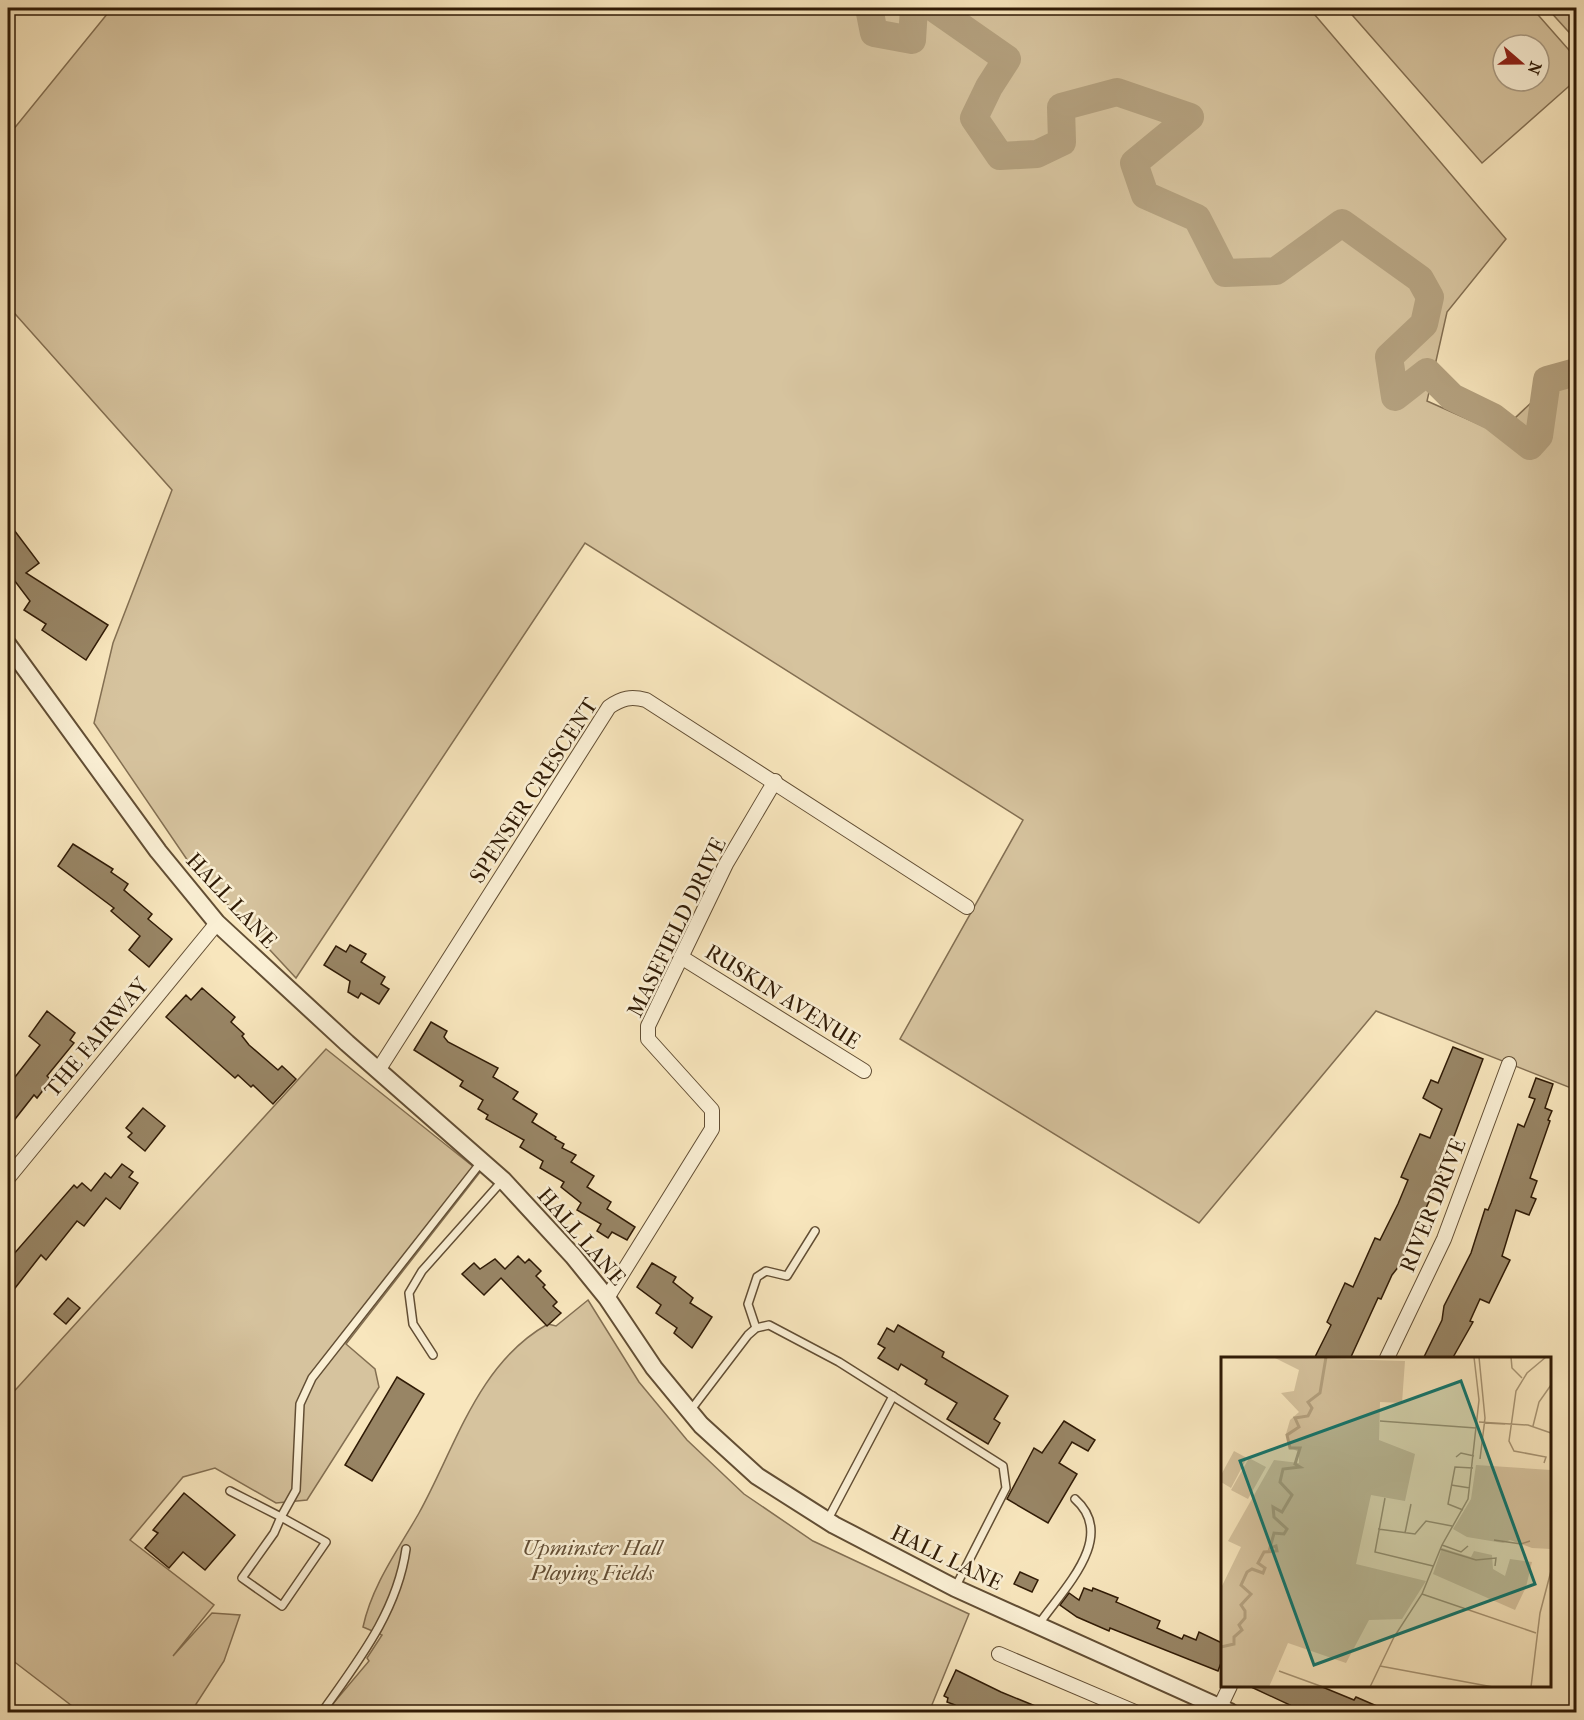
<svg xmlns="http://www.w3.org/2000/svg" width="1584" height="1720" font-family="'IM FELL French Canon',serif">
  <rect width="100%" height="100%" fill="#f8e6bd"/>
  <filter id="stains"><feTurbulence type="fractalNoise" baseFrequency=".00333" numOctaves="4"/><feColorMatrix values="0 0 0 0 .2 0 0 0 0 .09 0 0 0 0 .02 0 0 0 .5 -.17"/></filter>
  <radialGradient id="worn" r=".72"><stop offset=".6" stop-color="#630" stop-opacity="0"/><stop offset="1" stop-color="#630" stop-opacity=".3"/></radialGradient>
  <g fill="#d6c39e" stroke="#836f52" stroke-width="1.5" fill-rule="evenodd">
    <path d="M112,8H1309L1506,239L1447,312L1427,401L1499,433L1548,387L1576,380V1090L1376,1011L1199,1223L900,1039L1023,820L585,543L296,978L190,864L94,723L113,643L172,490L8,306V136Z"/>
    <path d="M1346,8H1532L1576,58V80L1482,163ZM1503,45H1539V81H1503Z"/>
    <path d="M1547,8H1576V40Z"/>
    <path d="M326,1049L480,1172L346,1344L375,1369L379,1387L307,1500L276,1503L215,1468L183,1477L130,1540L214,1605L173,1656L212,1613L240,1615L224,1661L191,1712H80L8,1657V1398Z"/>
    <path d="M588,1300L639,1382L687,1440L744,1494L813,1541L969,1614L929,1712H326L369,1661L367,1658L382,1635L363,1627C372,1585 398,1550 419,1513C456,1446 478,1363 548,1324L556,1326Z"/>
  </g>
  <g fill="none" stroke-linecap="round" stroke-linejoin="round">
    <g stroke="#b4a17f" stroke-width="28">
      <path d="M869,8L874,33L912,40L914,8"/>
      <path d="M934,8L1007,59L989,87L974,118L1000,156L1037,154L1062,142L1061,107L1117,92L1190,117L1134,163L1145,195L1197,218L1225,273L1276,271L1342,223L1420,279L1430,297L1424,324L1389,357L1395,397L1427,372L1452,397L1493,417L1530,446L1539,436L1547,380L1576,372"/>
    </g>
  </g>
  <g fill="#988565" stroke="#301b06" stroke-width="1.5">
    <path d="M8,522L39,563L26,573L108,625L86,660L42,630L46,624L24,610L30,601L8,572Z"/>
    <path d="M73,844L113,869L111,872L128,884L124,890L152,914L148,919L172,939L149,967L129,950L140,936L111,911L114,908L58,866Z"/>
    <path d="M350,945L366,954L361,962L385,977L381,984L389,989L379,1004L361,993L358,998L348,992L350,981L324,965L336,946L346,952Z"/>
    <path d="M202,988L235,1017L231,1022L244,1034L242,1036L249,1045L278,1070L282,1066L296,1079L273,1104L253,1085L251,1087L238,1075L235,1078L166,1017L186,995L191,1000Z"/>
    <path d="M47,1011L75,1033L70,1040L74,1043L47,1076L51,1080L37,1098L34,1095L8,1128V1086L40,1045L29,1036Z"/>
    <path d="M431,1022L447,1031L444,1037L448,1042L498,1068L493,1077L518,1092L513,1099L537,1114L532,1122L556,1137L555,1139L564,1144L562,1148L576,1155L571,1162L594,1176L587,1187L611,1202L607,1209L635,1227L627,1240L612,1232L608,1238L597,1231L601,1224L577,1210L581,1203L561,1187L564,1182L540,1168L543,1161L520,1147L524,1140L486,1119L488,1115L478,1109L483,1100L460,1086L463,1081L414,1050Z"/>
    <path d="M1453,1047L1483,1059L1432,1195L1399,1266L1392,1275L1381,1299L1378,1298L1350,1359H1314L1331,1325L1327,1322L1345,1283L1353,1287L1375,1238L1380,1240L1398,1204L1408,1180L1401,1177L1420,1134L1430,1138L1442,1109L1423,1098L1431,1080L1438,1083Z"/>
    <path d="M1536,1078L1553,1084L1545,1108L1552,1111L1548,1120L1550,1121L1530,1178L1537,1181L1531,1197L1536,1199L1529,1215L1516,1210L1502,1256L1510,1260L1489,1303L1480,1299L1470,1321L1473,1322L1452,1359H1423L1442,1320L1444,1306L1471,1253L1485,1209L1488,1210L1491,1203L1518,1124L1524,1127L1535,1099L1529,1097Z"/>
    <path d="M143,1108L165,1126L145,1151L128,1137L132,1133L126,1128Z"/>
    <path d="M122,1164L133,1172L129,1177L138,1183L120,1209L106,1198L84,1226L77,1221L46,1260L41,1255L8,1297V1251L13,1255L74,1185L77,1188L82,1183L91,1191L105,1173L111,1178Z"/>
    <path d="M518,1256L525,1263L529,1259L541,1271L536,1276L545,1285L543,1287L557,1302L553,1306L561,1313L547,1326L501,1278L484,1295L462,1274L474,1263L480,1269L495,1259L505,1269Z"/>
    <path d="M652,1263L676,1277L673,1282L693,1298L690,1303L712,1317L692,1348L674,1333L677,1328L656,1313L661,1305L637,1287Z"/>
    <path d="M68,1298L80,1308L66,1324L54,1314Z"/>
    <path d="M898,1325L944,1352L942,1357L1008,1396L994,1419L1000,1423L988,1444L947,1419L957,1403L925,1384L927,1380L901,1364L898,1370L878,1358L885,1348L878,1344L887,1328L894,1332Z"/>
    <path d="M397,1377L424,1394L372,1481L345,1465Z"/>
    <path d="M1064,1421L1095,1440L1088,1451L1072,1442L1059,1463L1077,1474L1048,1523L1007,1499L1034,1448L1042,1453Z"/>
    <path d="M184,1493L235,1535L205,1570L183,1552L169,1568L145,1548L158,1533L153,1530Z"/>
    <path d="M1020,1572L1038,1580L1032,1592L1014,1584Z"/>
    <path d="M1084,1588L1092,1591L1093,1588L1118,1598L1116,1602L1160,1621L1157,1628L1182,1639L1184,1635L1196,1640L1199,1632L1222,1643V1660L1218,1671L1110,1628L1109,1631L1077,1617L1060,1605L1069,1593L1079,1600Z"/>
    <path d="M956,1670L1001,1692L1050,1712L952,1713L955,1705L947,1702L948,1698L944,1696Z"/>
    <path d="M1249,1686H1320L1354,1700L1356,1697L1393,1713H1307Z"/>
  </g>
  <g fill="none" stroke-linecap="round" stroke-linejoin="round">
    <g stroke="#624e34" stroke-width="10">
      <g id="service">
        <path d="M756,1328L748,1304L757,1277L766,1271L787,1276L815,1231"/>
        <path d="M433,1355L413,1324L409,1293L422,1271L503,1180"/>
        <path d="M690,1411L748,1335L756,1328L769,1325L839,1362L1003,1466L1006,1488L955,1588"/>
        <path d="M230,1491L281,1517L296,1490L300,1404L312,1378L482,1161"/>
        <path d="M281,1517L326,1542L282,1606L242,1578L274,1533Z"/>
        <path d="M827,1521L893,1396"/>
        <path d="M1039,1624C1063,1589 1118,1537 1075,1499"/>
        <path d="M322,1712C358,1661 397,1612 406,1549"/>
      </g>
    </g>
    <g stroke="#624e34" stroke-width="16">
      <g id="minor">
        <path d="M681,957L864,1071"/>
        <path d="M379,1069L609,707C622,698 631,696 646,700L967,907"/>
        <path d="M8,1178L217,923"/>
        <path d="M607,1298L712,1129V1110L648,1039V1026L726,864L775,781"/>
        <path d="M1387,1358L1444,1239L1509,1064"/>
        <path d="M999,1654L1135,1712"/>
        <path d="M1220,1707L1230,1686"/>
      </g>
    </g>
    <g stroke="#624e34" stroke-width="20">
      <path id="tertiary" d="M8,645L158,851L217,923L347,1043L503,1180L573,1256L607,1298L654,1368L701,1425L757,1476L834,1525L955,1588L1230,1712"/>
    </g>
    <use href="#service" stroke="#faefd4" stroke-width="7"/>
    <use href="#minor" stroke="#faefd4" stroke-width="14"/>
    <use href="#tertiary" stroke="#faefd4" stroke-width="16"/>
  </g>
  <g text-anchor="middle" stroke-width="5" stroke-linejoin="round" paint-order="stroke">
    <g font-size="22" fill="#301b06" stroke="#faefd4">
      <text transform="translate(533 790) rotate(-57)" y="8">SPENSER CRESCENT</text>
      <text transform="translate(232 900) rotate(47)" y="8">HALL LANE</text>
      <text transform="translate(676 927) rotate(-64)" y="8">MASEFIELD DRIVE</text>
      <text transform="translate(783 996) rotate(32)" y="8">RUSKIN AVENUE</text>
      <text transform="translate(96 1037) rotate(-50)" y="8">THE FAIRWAY</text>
      <text transform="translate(1432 1205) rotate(-68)" y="8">RIVER DRIVE</text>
      <text transform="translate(582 1236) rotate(49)" y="8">HALL LANE</text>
      <text transform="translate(947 1557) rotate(26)" y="8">HALL LANE</text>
    </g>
    <g font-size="22" font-style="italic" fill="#624d34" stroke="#faefd4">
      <text x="592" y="1555">Upminster Hall<tspan x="592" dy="25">Playing Fields</tspan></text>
    </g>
  </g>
  <g transform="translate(1221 1357)">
    <rect width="330" height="330" fill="#f8e6bd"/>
    <path d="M52,0L184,4L181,46L159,45L158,83L194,97L184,144L150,138L135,207L205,224L181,262L148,263L125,306L67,286L48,330H0V231L20,190L7,184L53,103L78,106V95L70,91L65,77L69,63L78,55L60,36L73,34L78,13ZM13,94L26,101L10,131L0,125V118ZM28,101L45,110L27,142L10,133ZM255,108L330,113V192L311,191L289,183L282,186L246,180L232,172L250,142ZM221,191L250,200L253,194L271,198L272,212L284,219L289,202L311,205L305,230L294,253L212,217Z" fill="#d6c39e"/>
    <path fill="none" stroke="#b4a17f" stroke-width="3" d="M0,290L13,287V280L21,273L18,268L24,261V254L20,248L30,237L20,228L26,215L31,212L42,216L44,211L37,206L43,195L56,194L55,189L49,191L53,176L63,177L66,172L53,160L52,150L61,155L71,138L59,125L62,112L79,110L74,107L79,91H69L66,78L78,70L74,61L87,59L91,51L87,45L99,36L105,0"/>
    <path fill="none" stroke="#a89574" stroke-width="1.5" d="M258,0L264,61L259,102M290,0L291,11L301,21M159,64L255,71M258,65L307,68L330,76M264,66L284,67M312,69L318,45L330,28M235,100L240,96L253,99M323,106L325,100L293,94L288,84L295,34L306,16L325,0M230,128L249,131M164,141L154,195L212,209M242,153L227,147L234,110L252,111M157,172L194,177L205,164L231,169M184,176L190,147M273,183L300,187L309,184M221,188L240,195L247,189M219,192L255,203L275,201L274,209M201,237L315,276M159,309L272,330M58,314L102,330M149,330L173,280L201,237L221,188L247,142L258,43L253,0M310,330L319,256L330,214"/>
    <path fill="#0f766e" fill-opacity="0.15" stroke="#0f766e" stroke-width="3" d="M240,24L314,227L93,308L19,104Z"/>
    <rect width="330" height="330" fill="none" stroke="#301b06" stroke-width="3"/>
  </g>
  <rect width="1584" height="1720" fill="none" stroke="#f8e6bd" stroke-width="30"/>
  <rect x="9" y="9" width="1566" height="1702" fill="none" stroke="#301b06" stroke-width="3"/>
  <rect x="15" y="15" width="1554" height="1690" fill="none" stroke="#301b06" stroke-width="1.5"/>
  <g transform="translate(1521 63) rotate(110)"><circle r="28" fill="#faefd4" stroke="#a99a82" stroke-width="1.5"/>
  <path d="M0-4.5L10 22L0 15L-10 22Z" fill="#8f2418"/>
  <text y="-9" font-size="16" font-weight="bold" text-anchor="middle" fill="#301b06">N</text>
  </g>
  <rect width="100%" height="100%" filter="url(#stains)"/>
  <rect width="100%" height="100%" fill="url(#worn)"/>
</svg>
